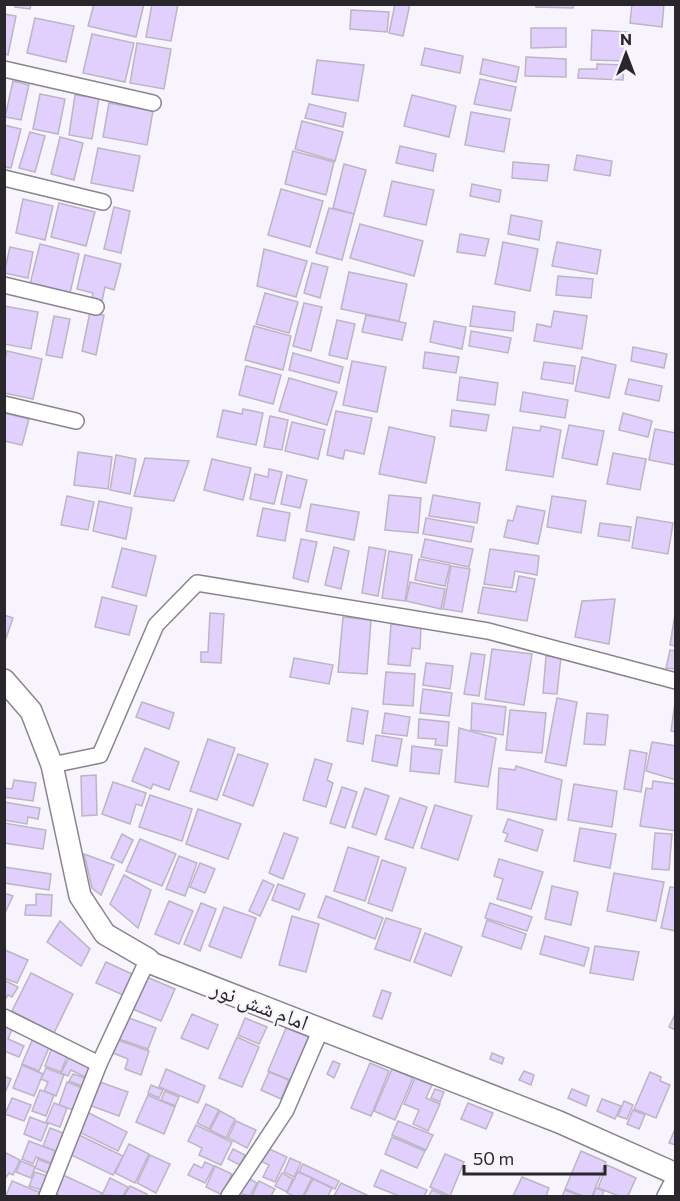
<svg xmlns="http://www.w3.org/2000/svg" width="680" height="1201" font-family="Commissioner,'Noto Naskh Arabic',sans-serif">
  <rect width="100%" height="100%" fill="#f8f4fd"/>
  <g fill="#e1cffd" stroke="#bbb6c1" stroke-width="1.5">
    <path d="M15,4H31L30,9L15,7Z"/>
    <path d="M94,4H144L136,37L88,26Z"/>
    <path d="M152,4H178L171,41L146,37Z"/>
    <path d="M395,4H410L403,36L389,33Z"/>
    <path d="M536,4H574L573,8L536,7Z"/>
    <path d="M632,4H664L662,27L630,23Z"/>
    <path d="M351,10L389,12L387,32L350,29Z"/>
    <path d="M4,14L16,16L8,55L4,54Z"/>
    <path d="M35,18L74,26L66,62L27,53Z"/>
    <path d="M531,28H566V47L531,48Z"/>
    <path d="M592,30L628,32L626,61L591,60Z"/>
    <path d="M92,34L134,43L125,82L83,73Z"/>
    <path d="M137,43L171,49L164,89L130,83Z"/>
    <path d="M425,48L463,56L460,73L421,65Z"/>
    <path d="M526,57L566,59V77L525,76Z"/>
    <path d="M483,59L519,67L516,82L480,74Z"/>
    <path d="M317,60L364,65L358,101L312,94Z"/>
    <path d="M597,64L624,65L623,80L578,78L579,69H597Z"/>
    <path d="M480,79L516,87L511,111L474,104Z"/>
    <path d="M13,81L29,85L21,120L5,117Z"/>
    <path d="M40,94L65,99L58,134L33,129Z"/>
    <path d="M75,95L99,98L92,139L69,135Z"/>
    <path d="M412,95L456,106L449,137L404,126Z"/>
    <path d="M109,103L153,111L147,145L103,137Z"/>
    <path d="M309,104L346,113L343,127L305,118Z"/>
    <path d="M471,112L510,119L504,152L465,145Z"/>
    <path d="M302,121L343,132L335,161L295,149Z"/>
    <path d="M4,125L21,129L11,168L4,167Z"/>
    <path d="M30,132L45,136L35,172L19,168Z"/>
    <path d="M60,137L83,143L74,180L51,174Z"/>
    <path d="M400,146L436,154L433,171L396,163Z"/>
    <path d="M98,148L140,156L133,191L91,183Z"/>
    <path d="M293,151L334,162L326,195L285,184Z"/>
    <path d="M577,155L612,161L610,176L574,170Z"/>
    <path d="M513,162L549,165L547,181L512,178Z"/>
    <path d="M344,164L366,170L354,214L333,208Z"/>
    <path d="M392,181L434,190L426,225L384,216Z"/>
    <path d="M472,184L501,190L499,202L470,196Z"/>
    <path d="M281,189L323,201L310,247L268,235Z"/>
    <path d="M23,199L53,206L45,240L16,233Z"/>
    <path d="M59,203L95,212L86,246L51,237Z"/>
    <path d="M114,207L130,211L121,253L104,249Z"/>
    <path d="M329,208L354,214L342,260L316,253Z"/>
    <path d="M511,215L542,221L539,240L508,234Z"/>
    <path d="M360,224L423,241L414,276L350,258Z"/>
    <path d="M460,234L489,239L485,256L457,252Z"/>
    <path d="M503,242L538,249L530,291L495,284Z"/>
    <path d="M557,242L601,250L597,274L552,266Z"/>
    <path d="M40,244L79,254L70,293L30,284Z"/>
    <path d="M10,247L33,252L28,278L4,273Z"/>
    <path d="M264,249L307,261L296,297L257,286Z"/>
    <path d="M85,255L121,264L114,290L105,287L102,301L92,298L93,293L77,289Z"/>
    <path d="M312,263L328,267L320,298L304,293Z"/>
    <path d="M349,272L407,284L399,321L341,309Z"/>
    <path d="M558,276L593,279L591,298L556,295Z"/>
    <path d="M265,293L298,302L289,333L256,324Z"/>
    <path d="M304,303L322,307L311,351L293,346Z"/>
    <path d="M4,306L38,312L31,349L4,344Z"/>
    <path d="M473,306L515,312L513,331L470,326Z"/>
    <path d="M554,311L587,316L582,349L534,341L537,324L551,327Z"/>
    <path d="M90,312L104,315L96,355L82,351Z"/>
    <path d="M366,315L406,323L402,340L362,332Z"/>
    <path d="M54,316L70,319L62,358L46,355Z"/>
    <path d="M337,320L355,324L347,359L329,355Z"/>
    <path d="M434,321L466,327L462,349L430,342Z"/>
    <path d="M254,326L291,336L283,370L245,360Z"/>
    <path d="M471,331L511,338L508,353L469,346Z"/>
    <path d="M633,347L667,354L664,368L631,361Z"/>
    <path d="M7,351L42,359L33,399L4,393V362Z"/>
    <path d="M425,352L459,357L456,373L423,368Z"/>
    <path d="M293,353L343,367L339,383L289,370Z"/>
    <path d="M582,357L616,365L609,398L575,391Z"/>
    <path d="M352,361L386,367L377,412L343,405Z"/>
    <path d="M544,362L575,366L573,384L541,379Z"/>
    <path d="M246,366L281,375L273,404L239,395Z"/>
    <path d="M460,377L498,383L495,405L457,400Z"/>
    <path d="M289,378L337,392L327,425L279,411Z"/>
    <path d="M629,379L662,386L659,401L625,394Z"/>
    <path d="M523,392L568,400L565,418L520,411Z"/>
    <path d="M243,409L263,413L256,445L217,437L223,410L242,414Z"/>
    <path d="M452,410L489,415L486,431L450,426Z"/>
    <path d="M336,411L372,418L364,454L345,450L343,459L327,455Z"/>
    <path d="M4,413L29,419L22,445L4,441Z"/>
    <path d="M623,413L652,421L648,437L619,430Z"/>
    <path d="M270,416L288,420L282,450L264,447Z"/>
    <path d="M292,422L325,430L318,459L285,451Z"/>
    <path d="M569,425L604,431L597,465L562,458Z"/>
    <path d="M541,426L561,430L553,477L506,470L513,427L540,431Z"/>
    <path d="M389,427L435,437L426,483L379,474Z"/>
    <path d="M655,429L676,433V465L649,460Z"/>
    <path d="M78,452L112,457L108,489L74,485Z"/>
    <path d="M613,453L646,459L640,490L607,484Z"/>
    <path d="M116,455L136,459L130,494L110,490Z"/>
    <path d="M145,458L189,461L174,501L134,496Z"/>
    <path d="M212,459L251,468L243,500L204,490Z"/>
    <path d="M269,469L282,472L274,504L250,499L255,474L268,477Z"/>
    <path d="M287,475L307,480L300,508L281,504Z"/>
    <path d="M389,495L421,498L418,533L385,530Z"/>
    <path d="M433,495L480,503L477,523L429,516Z"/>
    <path d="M67,496L94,502L88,530L61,525Z"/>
    <path d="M552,496L586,501L581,533L547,527Z"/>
    <path d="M99,501L132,508L126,539L93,531Z"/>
    <path d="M311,504L359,512L354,540L306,531Z"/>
    <path d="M517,506L545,511L538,544L504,537L508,520L513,521Z"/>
    <path d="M263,508L290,513L285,541L257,536Z"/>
    <path d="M637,517L673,523L668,554L632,548Z"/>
    <path d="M426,518L474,527L471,542L423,534Z"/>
    <path d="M600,523L631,527L629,541L598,536Z"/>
    <path d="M301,539L317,542L308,582L293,578Z"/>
    <path d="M425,539L473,549L469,567L421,557Z"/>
    <path d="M334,547L349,551L341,589L325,585Z"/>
    <path d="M369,547L386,550L378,596L362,593Z"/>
    <path d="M122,548L156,556L146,596L112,587Z"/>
    <path d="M490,549L539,556L537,575L515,571L512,588L484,584Z"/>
    <path d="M389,551L412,555L405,601L382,598Z"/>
    <path d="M419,559L450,565L445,586L415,580Z"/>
    <path d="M451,566L470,569L462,612L443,609Z"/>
    <path d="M519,576L535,579L527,621L478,613L483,587L516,592Z"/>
    <path d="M410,582L445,589L441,609L406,601Z"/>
    <path d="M102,597L137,606L129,635L95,627Z"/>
    <path d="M615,599L609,644L575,637L582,601Z"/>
    <path d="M210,613L224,614L221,663L201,662V652H208Z"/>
    <path d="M675,614H676V646L670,645Z"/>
    <path d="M4,615L13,618L5,641H4Z"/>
    <path d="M343,617L371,620L367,674L338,672Z"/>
    <path d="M391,624L421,626L420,649L412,648L410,666L388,664Z"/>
    <path d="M492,649L532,654L524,705L485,699Z"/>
    <path d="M670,650L676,651V669L666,668Z"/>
    <path d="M471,653L485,655L479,696L464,694Z"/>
    <path d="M546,656L561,657L557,694L543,693Z"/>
    <path d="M294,658L333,665L329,684L290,677Z"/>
    <path d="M426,663L453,666L450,689L423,685Z"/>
    <path d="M386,672L415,674L413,706L383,704Z"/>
    <path d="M423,689L452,693L449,716L420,713Z"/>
    <path d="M557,698L577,702L566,766L545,762Z"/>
    <path d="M142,702L174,713L169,729L136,717Z"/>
    <path d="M675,702H676V732L671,731Z"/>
    <path d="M472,703L506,707L503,735L471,730Z"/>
    <path d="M352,708L368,711L363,744L347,741Z"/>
    <path d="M510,710L546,713L542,753L506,750Z"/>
    <path d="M385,713L410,717L407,736L382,733Z"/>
    <path d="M587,713L608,715L605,745L584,744Z"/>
    <path d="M419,719L449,722L447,746L435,745L436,739L418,738Z"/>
    <path d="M459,728L496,738L488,787L455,782Z"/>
    <path d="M376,735L402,739L397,766L372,761Z"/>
    <path d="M208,739L235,748L217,800L190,791Z"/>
    <path d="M652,742L676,746V780L646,771Z"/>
    <path d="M412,746L442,750L439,774L410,771Z"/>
    <path d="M145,748L179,762L169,790L153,784L151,789L132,781Z"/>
    <path d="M630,750L647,753L641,792L624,789Z"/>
    <path d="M238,754L268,764L253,806L223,795Z"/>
    <path d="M315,759L332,764L327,780L333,783L326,807L303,800Z"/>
    <path d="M516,766L562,780L556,820L497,809L499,768L515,770Z"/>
    <path d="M96,775L97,815L82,816L81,776Z"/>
    <path d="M14,780L36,783L33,801L4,797V788L12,789Z"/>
    <path d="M653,781L676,784V831L640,826L646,788L652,789Z"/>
    <path d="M113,782L146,793L142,806L136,804L130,824L102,814Z"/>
    <path d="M574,784L617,791L612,827L568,820Z"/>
    <path d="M342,787L357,792L345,828L330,823Z"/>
    <path d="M365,788L389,796L376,835L352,827Z"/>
    <path d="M150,795L192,809L182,841L139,827Z"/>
    <path d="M400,798L427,807L413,848L385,839Z"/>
    <path d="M4,802L40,808L38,819L28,817L27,824L4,820Z"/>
    <path d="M435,805L472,816L458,860L421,848Z"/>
    <path d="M198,809L241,824L228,859L186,844Z"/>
    <path d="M508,819L543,830L537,851L505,841L508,834L503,832Z"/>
    <path d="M4,823L46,830L43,849L4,843Z"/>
    <path d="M580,828L616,834L610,868L574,861Z"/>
    <path d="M284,833L298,838L283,879L269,873Z"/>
    <path d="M655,833L672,834L669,870L652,869Z"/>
    <path d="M122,834L133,840L122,863L111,858Z"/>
    <path d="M140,839L176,854L162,886L126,871Z"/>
    <path d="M348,847L379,857L365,901L334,891Z"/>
    <path d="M84,854L114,865L101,895L92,888Z"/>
    <path d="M179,856L197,863L185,896L166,889Z"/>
    <path d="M499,859L543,872L531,909L497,899L503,879L494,876Z"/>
    <path d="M382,860L406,868L392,911L368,903Z"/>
    <path d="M200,863L215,869L205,893L190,887Z"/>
    <path d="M4,867L51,874L49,890L4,883Z"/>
    <path d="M614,873L664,882L656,921L607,911Z"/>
    <path d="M124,875L151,890L138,928L110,904Z"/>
    <path d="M263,880L274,885L260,916L249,911Z"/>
    <path d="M278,884L305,894L299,910L272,900Z"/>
    <path d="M552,886L578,892L571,925L545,919Z"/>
    <path d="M670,887L676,888V931L661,928Z"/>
    <path d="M4,893L13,896L4,915Z"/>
    <path d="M36,894L52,895L51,916L25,915L26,905H36Z"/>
    <path d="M326,896L383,918L375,939L318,917Z"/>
    <path d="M169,901L193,911L179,944L155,934Z"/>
    <path d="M201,903L216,909L200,951L184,944Z"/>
    <path d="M490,903L532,917L527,931L485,918Z"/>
    <path d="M224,907L256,918L241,958L209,946Z"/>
    <path d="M292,916L319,924L306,972L279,965Z"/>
    <path d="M386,918L421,929L410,961L375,949Z"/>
    <path d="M487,920L526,934L521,949L482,936Z"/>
    <path d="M60,921L90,949L81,966L47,942Z"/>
    <path d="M425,933L462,947L451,976L414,962Z"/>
    <path d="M545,936L589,948L584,966L540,954Z"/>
    <path d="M595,946L639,952L633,980L590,973Z"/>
    <path d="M5,950L28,960L17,983L4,978Z"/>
    <path d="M106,962L132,974L123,995L96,983Z"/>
    <path d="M31,973L73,994L54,1033L12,1011Z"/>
    <path d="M142,975L175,989L161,1021L128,1007Z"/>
    <path d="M4,980L18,987L12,997L8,995L4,1001Z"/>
    <path d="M382,990L391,993L382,1019L373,1016Z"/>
    <path d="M676,1012V1030L669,1027Z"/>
    <path d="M192,1014L218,1025L208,1049L181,1038Z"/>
    <path d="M124,1016L156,1028L148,1049L116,1038Z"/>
    <path d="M245,1018L267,1027L259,1044L238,1035Z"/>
    <path d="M4,1021L14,1025L8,1039L24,1046L19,1057L4,1051Z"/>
    <path d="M286,1028L311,1038L292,1081L268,1071Z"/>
    <path d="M34,1036L51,1043L39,1071L22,1064Z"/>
    <path d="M237,1037L259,1047L242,1087L219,1078Z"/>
    <path d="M118,1040L149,1051L141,1075L125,1069L128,1059L113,1053Z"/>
    <path d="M53,1045L69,1051L61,1072L45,1066Z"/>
    <path d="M492,1053L504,1058L502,1064L490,1059Z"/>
    <path d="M71,1054L94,1064L87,1078L71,1070L68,1076L61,1073Z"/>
    <path d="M333,1061L340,1064L334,1078L327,1074Z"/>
    <path d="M370,1063L389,1071L371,1116L351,1108Z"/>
    <path d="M22,1065L43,1074L34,1096L13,1088Z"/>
    <path d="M46,1068L64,1075L56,1096L44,1091L48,1082L41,1079Z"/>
    <path d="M166,1069L205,1086L198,1103L159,1087Z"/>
    <path d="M392,1069L413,1078L395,1120L374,1111Z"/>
    <path d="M524,1071L534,1075L531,1085L519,1080Z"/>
    <path d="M269,1072L289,1080L281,1099L261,1090Z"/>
    <path d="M650,1072L661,1077L660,1081L670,1085L656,1118L634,1109Z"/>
    <path d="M73,1074L88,1079L84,1087L69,1081Z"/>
    <path d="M4,1076L11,1079L4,1095Z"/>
    <path d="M415,1078L432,1085L426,1098L440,1104L428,1131L413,1124L419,1110L404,1104Z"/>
    <path d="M97,1081L128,1092L119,1116L89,1105Z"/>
    <path d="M67,1082L85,1089L76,1111L59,1105Z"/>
    <path d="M151,1085L163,1090L159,1098L148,1093Z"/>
    <path d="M435,1089L444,1092L440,1102L431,1098Z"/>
    <path d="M572,1089L589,1096L586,1106L568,1098Z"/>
    <path d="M40,1090L54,1095L46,1116L32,1111Z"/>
    <path d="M165,1091L179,1097L175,1106L161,1100Z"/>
    <path d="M148,1095L175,1107L164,1134L136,1122Z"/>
    <path d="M12,1098L31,1105L24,1121L5,1114Z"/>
    <path d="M602,1099L621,1106L615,1119L597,1111Z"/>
    <path d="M624,1101L633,1105L627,1119L618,1116Z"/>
    <path d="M54,1103L67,1108L60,1127L46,1122Z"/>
    <path d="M468,1103L493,1113L486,1129L461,1119Z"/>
    <path d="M206,1104L219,1110L209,1129L197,1123Z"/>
    <path d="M633,1110L645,1115L639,1129L627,1124Z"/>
    <path d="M220,1111L235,1119L226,1138L210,1130Z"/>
    <path d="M87,1112L127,1132L118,1151L77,1131Z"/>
    <path d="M30,1117L48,1124L41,1141L24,1134Z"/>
    <path d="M236,1121L256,1130L247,1148L228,1138Z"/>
    <path d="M398,1121L433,1135L426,1150L392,1135Z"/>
    <path d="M196,1125L232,1142L221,1165L199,1155L202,1148L188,1141Z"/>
    <path d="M50,1128L68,1135L61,1153L43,1146Z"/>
    <path d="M675,1129H676V1145L669,1143Z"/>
    <path d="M77,1134L123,1156L113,1175L67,1153Z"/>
    <path d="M392,1137L425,1151L417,1168L385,1154Z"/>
    <path d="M29,1141L55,1151L51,1163L36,1157L33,1164L22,1159Z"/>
    <path d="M129,1144L149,1154L135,1183L115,1173Z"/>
    <path d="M265,1147L287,1157L275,1182L263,1177L269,1165L258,1160Z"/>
    <path d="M233,1149L245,1155L240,1165L228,1159Z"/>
    <path d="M581,1151L606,1162L592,1196H583L565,1189Z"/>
    <path d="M4,1152L20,1160L13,1175L9,1173L4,1180Z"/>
    <path d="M445,1154L464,1162L450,1196L430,1187Z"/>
    <path d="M150,1155L170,1164L156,1193L137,1183Z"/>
    <path d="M290,1158L301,1163L294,1177L284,1172Z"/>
    <path d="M38,1159L53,1165L50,1174L35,1168Z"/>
    <path d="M21,1161L35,1167L31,1178L16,1172Z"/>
    <path d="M205,1162L214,1166L205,1183L188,1175L194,1164L202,1168Z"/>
    <path d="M303,1164L339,1181L335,1189L299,1172Z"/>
    <path d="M607,1165L636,1178L628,1196H619L598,1188Z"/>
    <path d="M215,1166L232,1174L222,1195L206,1187Z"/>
    <path d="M381,1170L427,1190L424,1196H399L374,1186Z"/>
    <path d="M35,1172L50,1177L44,1191L29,1186Z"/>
    <path d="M298,1172L312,1178L303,1196H294L287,1193Z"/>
    <path d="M282,1173L293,1179L287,1192L275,1186Z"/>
    <path d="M61,1174L102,1193L100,1196H61L52,1193Z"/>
    <path d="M244,1176L257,1183L250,1196L236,1192Z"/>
    <path d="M522,1177L549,1188L546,1196H513Z"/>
    <path d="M110,1178L128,1187L123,1196L102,1195Z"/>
    <path d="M313,1179L332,1188L328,1196H304Z"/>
    <path d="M12,1181L41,1193L40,1196H6Z"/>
    <path d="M259,1181L275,1189L271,1196H252Z"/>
    <path d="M341,1183L369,1196H334Z"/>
    <path d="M130,1186L147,1194L146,1196H124Z"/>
    <path d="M596,1188L604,1191L602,1196H593Z"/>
    <path d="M432,1190L446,1196H429Z"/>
    <path d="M565,1190L578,1195L577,1196H562Z"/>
  </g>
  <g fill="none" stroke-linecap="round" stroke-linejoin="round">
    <g stroke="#89858f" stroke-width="18">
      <g id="street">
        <path d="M4,69L153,103"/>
        <path d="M4,178L103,202"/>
        <path d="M4,285L96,307"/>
        <path d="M4,404L76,421"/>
        <path d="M52,765L100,755L156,625L197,583L488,631L676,681"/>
        <path d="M4,1017L99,1064"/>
        <path d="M47,1196L99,1064L148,959"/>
        <path d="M229,1196L286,1110L321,1029"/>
        <path d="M665,1196L676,1175"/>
      </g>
    </g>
    <g stroke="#89858f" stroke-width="24">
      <path id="secondary" d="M4,680L31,711L52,765L80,896L105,934L148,959L151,963L559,1122L676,1174"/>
    </g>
    <use href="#street" stroke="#fff" stroke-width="15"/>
    <use href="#secondary" stroke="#fff" stroke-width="21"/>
  </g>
  <g text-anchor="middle" stroke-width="4.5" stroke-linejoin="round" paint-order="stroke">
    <g font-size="22" fill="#29272c" stroke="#f8f4fd">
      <text transform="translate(260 1005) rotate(21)" y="8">امام شش نور</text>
    </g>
  </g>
  <rect width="680" height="1201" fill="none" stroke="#29272c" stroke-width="12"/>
  <g transform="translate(626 54)" stroke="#f8f4fd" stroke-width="4.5" paint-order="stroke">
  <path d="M0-4.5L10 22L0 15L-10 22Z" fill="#29272c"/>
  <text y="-9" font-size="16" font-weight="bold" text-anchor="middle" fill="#29272c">N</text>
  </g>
  <path d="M464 1165v9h141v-9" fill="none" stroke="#29272c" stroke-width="3"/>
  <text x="473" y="1165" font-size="18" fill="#29272c" stroke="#f8f4fd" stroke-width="4.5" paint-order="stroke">50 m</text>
</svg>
